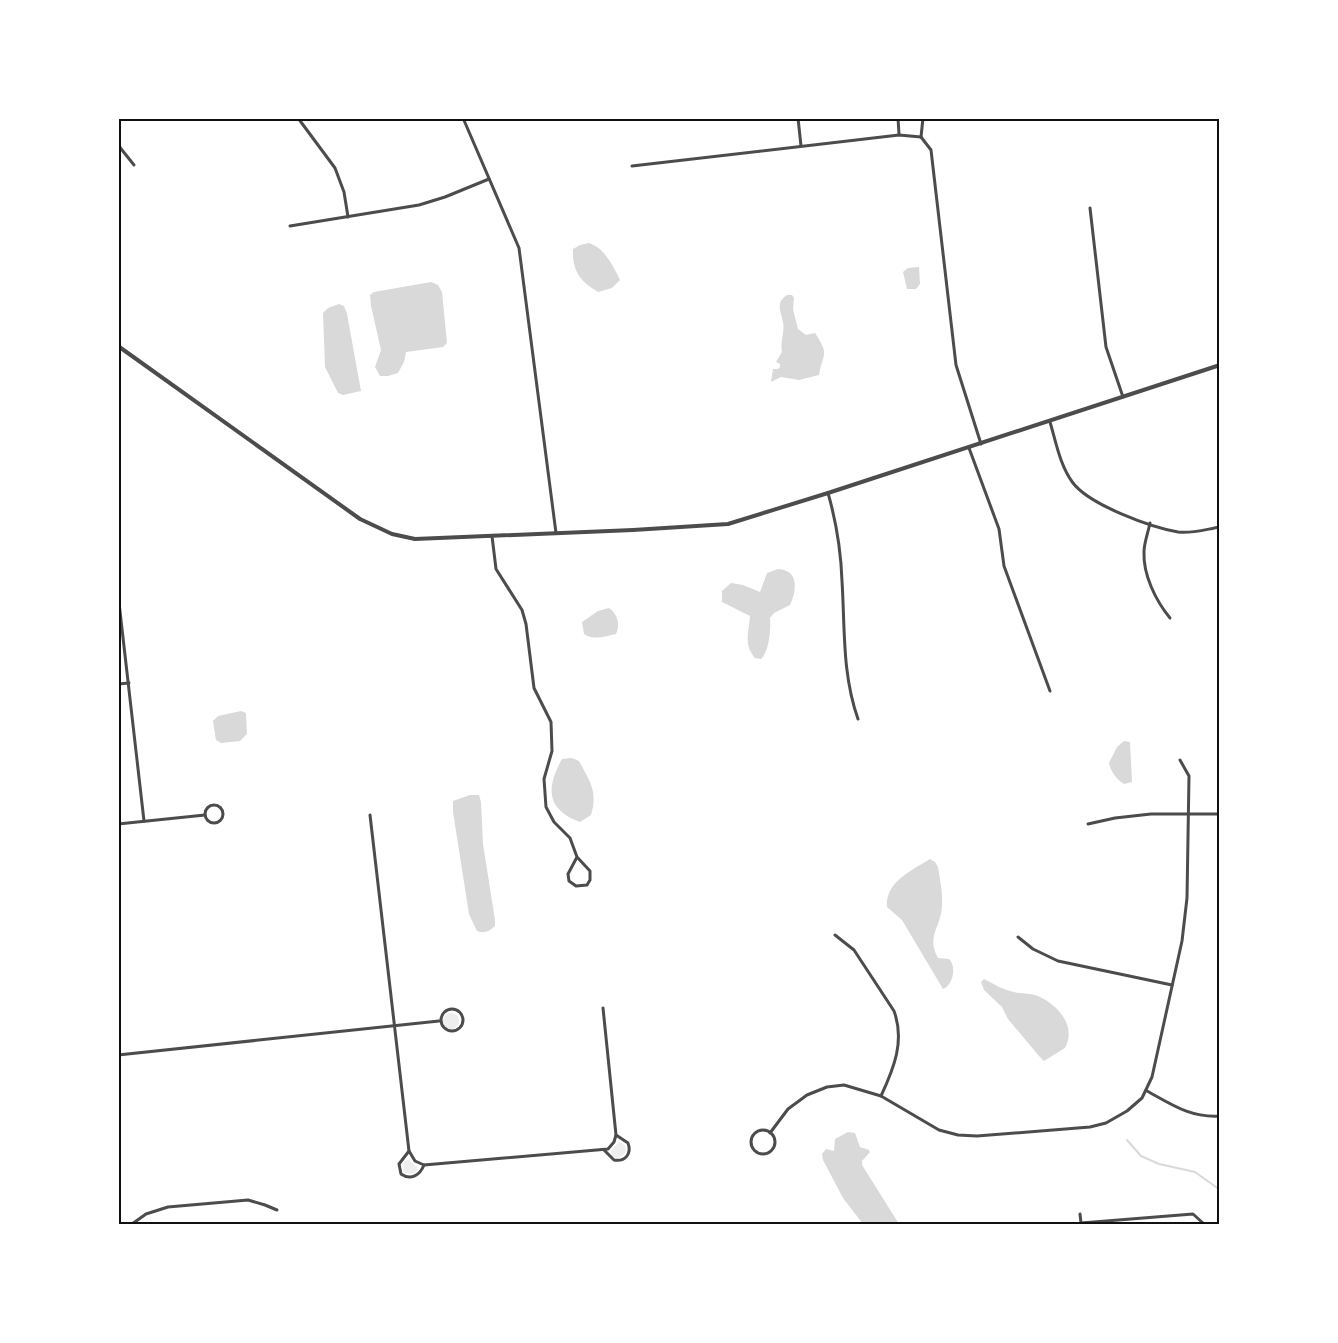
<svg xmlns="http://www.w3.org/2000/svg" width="1338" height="1343" font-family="'DM Sans',sans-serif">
  <rect width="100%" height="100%" fill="#fff"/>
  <g fill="#eee">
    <circle cx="451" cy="1021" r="8"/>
    <path d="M619,1142L625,1145L626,1152L622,1156L617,1158L612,1156L611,1151Z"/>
    <path d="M409,1160L418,1169L414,1174L405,1173L403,1168L404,1161Z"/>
  </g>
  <g fill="#d9d9d9">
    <path d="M589,243C604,248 613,265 620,280L612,288L598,292C580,281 572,271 573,249L580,245Z"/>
    <path d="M919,267L920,284L916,289H907L903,272L908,268Z"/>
    <path d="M431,282L438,285L442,292L447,343L443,347L406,352L404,362L398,373L388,376H380L375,367L381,350L371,306L370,295L374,292Z"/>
    <path d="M787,295H792L794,298L793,309L798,329L806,335L815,333C830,356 823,352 819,375L799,380L781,377L771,382L773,369H778L780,367V364L776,362L782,352C780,342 785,331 783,322C781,311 775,303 787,295Z"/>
    <path d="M339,304L344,306L347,314L361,391L343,395L338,393L325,367L323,313L328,308Z"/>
    <path d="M778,569C799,570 797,590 790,605L774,613L770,618C771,630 769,651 761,659L755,658C743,644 749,632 750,616L722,602V591L731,583L743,585L760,592L767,573Z"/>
    <path d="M609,608C617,613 621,625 616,634C606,636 594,641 584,634L582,622L598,611Z"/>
    <path d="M241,711L246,713L247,734L240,741L221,743L216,740L213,721L218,716Z"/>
    <path d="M1124,741L1130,742L1132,782L1124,784C1116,779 1111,772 1109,763L1117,747Z"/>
    <path d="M572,758L579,761C590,782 598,791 591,815L580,822C546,809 546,788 562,759Z"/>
    <path d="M470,795H479L481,802L483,844L495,920V926C490,931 484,934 477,931L469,914L453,812V801Z"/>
    <path d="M930,859L935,862L938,867C940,880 943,893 942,906C941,927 926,936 938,958L949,959C957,967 953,985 943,989L902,920L887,907C885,882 911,871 930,859Z"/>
    <path d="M984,979C994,984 1003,990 1014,992C1022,994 1031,993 1038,996C1058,1005 1077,1026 1065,1048L1044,1061L1039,1056L1008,1019L1002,1007L984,990L981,982Z"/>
    <path d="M848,1132L855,1133L860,1147L869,1150L870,1152L862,1161V1165L899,1224H863L843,1198L823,1160L822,1154L826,1149L834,1151L835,1139Z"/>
  </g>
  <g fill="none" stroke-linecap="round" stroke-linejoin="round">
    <path stroke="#d9d9d9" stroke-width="2" d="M1127,1140L1141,1156L1159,1164L1195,1172L1220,1190"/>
    <g stroke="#4c4c4c" stroke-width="3">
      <path d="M298,118L335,168L344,192L348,217"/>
      <path d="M463,118L519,248L556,533"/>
      <path d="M798,118L801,146"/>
      <path d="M898,118L899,134"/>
      <path d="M921,137L931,150L956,365L981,444"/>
      <path d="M921,137L923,118"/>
      <path d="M118,145L134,165"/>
      <path d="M632,166L899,135L921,137"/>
      <path d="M1090,208L1106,347L1123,397"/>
      <path d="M290,226L419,205L445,197L489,179"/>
      <path d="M1050,422C1056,442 1060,466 1073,483C1090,505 1150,527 1178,532C1191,534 1207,529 1220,527"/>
      <path d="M969,448L999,529L1004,566L1050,691"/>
      <path d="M828,493C836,521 841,552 842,581C845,628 842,674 858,719"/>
      <path d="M1150,523C1148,533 1144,543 1144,552C1143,575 1156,601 1170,618"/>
      <path d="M492,536L496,569L522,610L526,624L534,688L551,722L552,751L544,779L546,807L554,822L570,838L577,857L590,871V880L587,885L576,886L569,881L568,874L577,857"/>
      <path d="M118,594L144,821"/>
      <path d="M118,684L129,683"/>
      <circle cx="214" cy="814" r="9"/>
      <path d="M370,815L409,1151L415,1161L424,1165L608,1149L614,1142L616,1135L603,1008"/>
      <path d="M118,824L205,815"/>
      <path d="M1088,824L1115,818L1151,814H1220"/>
      <path d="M835,935L854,950L894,1011C905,1041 894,1068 881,1096"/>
      <path d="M1018,937L1033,949L1058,961L1172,985"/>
      <circle cx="452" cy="1020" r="11"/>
      <path d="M118,1055L439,1021"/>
      <path d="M1147,1091C1171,1104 1190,1118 1220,1116"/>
      <circle cx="763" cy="1142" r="12"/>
      <path d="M770,1133L788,1109L807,1095L827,1087L844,1085L881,1096L939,1130L958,1135L977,1136L1090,1127L1106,1123L1127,1111L1142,1098L1152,1077L1182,941L1187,898L1189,776L1180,760"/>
      <path d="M604,1150L614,1160C625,1162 632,1154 628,1143L616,1135"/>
      <path d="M409,1151L399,1164L401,1174C411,1181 420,1175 424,1165"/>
      <path d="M1080,1214L1081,1223"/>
      <path d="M1081,1223L1193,1214L1204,1224"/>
      <path d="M132,1224L146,1214L168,1207L248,1200L265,1205L277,1210"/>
    </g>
    <path stroke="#4c4c4c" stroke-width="4" d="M118,346L360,519L392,534L415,539L633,530L728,524L828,493L1220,365"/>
  </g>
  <rect width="1338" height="1343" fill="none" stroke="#ffffff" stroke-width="240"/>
  <rect x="120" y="120" width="1098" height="1103" fill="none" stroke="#111" stroke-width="2"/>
</svg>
